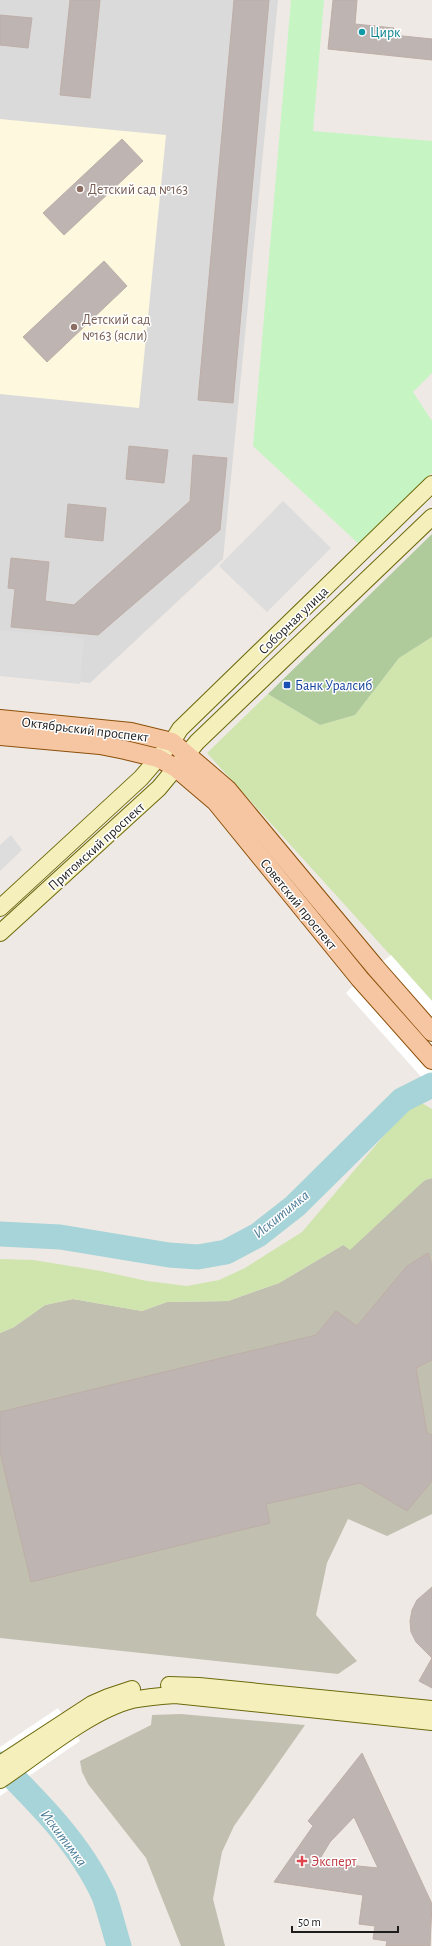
<svg xmlns="http://www.w3.org/2000/svg" width="432" height="1946" font-family="'Alegreya Sans',sans-serif">
  <rect width="100%" height="100%" fill="#eee9e4"/>
  <path fill="#dbdada" d="M0,0H278L223,559L90,683L0,673Z"/>
  <path fill="#fdf8de" d="M0,119L166,135L139,408L0,394Z"/>
  <g fill="#c1bfb0">
    <path d="M432,1178V1514L387,1536L348,1519L327,1563L316,1615L357,1661L338,1674L0,1638V1333L14,1327L45,1305L73,1299L142,1311L167,1302L228,1301L279,1283L343,1245L425,1180Z"/>
    <path d="M181,1714L305,1725L234,1826L222,1852L213,1899L225,1946H181L146,1858L88,1784L82,1772L80,1761L151,1725L152,1715Z"/>
  </g>
  <g fill="#d0e4ad">
    <path d="M432,637V1001L207,753L268,694L320,725L355,715L399,658Z"/>
    <path d="M415,1099L432,1109V1178L425,1180L350,1250L343,1245L279,1283L228,1301L167,1302L142,1311L73,1299L45,1305L14,1327L0,1333V1259L33,1260L101,1271L147,1281L187,1286L219,1280L245,1268L302,1232Z"/>
  </g>
  <path fill="#afca9b" d="M432,534V637L399,658L355,715L320,725L268,694Z"/>
  <path fill="#c6f5c3" d="M291,0H324L313,131L432,141V373L413,392L432,421V473L360,545L253,446Z"/>
  <g fill="#ddd">
    <path d="M283,501L331,548L267,612L219,566Z"/>
    <path d="M0,630L84,638L80,684L0,676Z"/>
    <path d="M11,835L22,850L0,871V845Z"/>
  </g>
  <g fill="#fff">
    <path d="M391,955L432,1001V1089L346,993L360,979Z"/>
    <path d="M58,1708L80,1741L0,1796V1747Z"/>
  </g>
  <g fill="none" stroke-linecap="round" stroke-linejoin="round">
    <g stroke="#a7d4d8" stroke-width="25">
      <path d="M0,1234L60,1237L169,1255L198,1257L226,1252L258,1235L295,1206L402,1100L432,1085"/>
      <path d="M0,1764C39,1803 81,1845 104,1896C110,1912 114,1930 119,1946"/>
    </g>
  </g>
  <g fill="#beb4b1" stroke="#beaea7" fill-rule="evenodd">
    <path d="M70,0H100L90,98L60,95Z"/>
    <path d="M234,0H269L233,403L198,400Z"/>
    <path d="M333,0H357L355,24L394,28L393,35L432,39V60L328,49Z"/>
    <path d="M0,15L32,18L28,48L0,45Z"/>
    <path d="M122,139L143,161L64,235L43,213Z"/>
    <path d="M104,261L127,286L47,362L23,337Z"/>
    <path d="M129,446L168,450L164,483L126,479Z"/>
    <path d="M193,455L227,458L220,530L98,635L11,627L15,589L8,588L11,558L49,562L45,601L74,605L190,501Z"/>
    <path d="M68,504L106,508L103,541L65,537Z"/>
    <path d="M428,1253L432,1266V1360L416,1368L427,1433L432,1435V1481L407,1511L360,1483L266,1504L270,1523L31,1582L0,1452V1412L316,1335L336,1311L357,1326L407,1266Z"/>
    <path d="M432,1587V1688L419,1681L432,1658L416,1642L411,1632L410,1621L412,1610L417,1600Z"/>
    <path d="M362,1753L432,1904L430,1946H386L387,1941L373,1939L375,1926L359,1924L363,1895L274,1882L313,1826L308,1821ZM354,1817L378,1868L318,1862L330,1842Z"/>
  </g>
  <g fill="none" stroke-linecap="round" stroke-linejoin="round">
    <g stroke="#6c690c" stroke-width="18">
      <g id="secondary">
        <path d="M0,908L141,778L172,742L180,729L432,484"/>
        <path d="M0,933L159,788L197,742L432,517"/>
        <path d="M169,1685L199,1686L432,1709"/>
        <path d="M0,1764L92,1704L108,1697L132,1689"/>
        <path d="M0,1780C38,1755 89,1711 132,1700C146,1697 160,1696 175,1695L432,1722"/>
      </g>
    </g>
    <g stroke="#8c500a" stroke-width="20">
      <g id="primary">
        <path d="M0,719L131,732L172,742L227,789L375,967L432,1032"/>
        <path d="M0,736L100,745L125,750L158,758L176,768L216,802L360,979L432,1060"/>
      </g>
    </g>
    <use href="#secondary" stroke="#f5f0bb" stroke-width="16"/>
    <use href="#primary" stroke="#f5c6a1" stroke-width="18"/>
  </g>
  <circle fill="#0f9aa8" stroke="#fff" stroke-width="1.5" cx="362" cy="32" r="4"/>
  <g fill="#8d6e63" stroke="#fff" stroke-width="1.5">
    <circle cx="80" cy="189" r="4"/>
    <circle cx="74" cy="327" r="4"/>
  </g>
  <rect fill="#1a4fb4" stroke="#fff" stroke-width="1.5" x="283" y="681" width="8" height="8" rx="2"/>
  <path fill="#e0444e" stroke="#fff" stroke-width="1.5" d="M300 1855h4v4h4v4h-4v4h-4v-4h-4v-4h4z"/>
  <g text-anchor="middle" stroke-width="3" stroke-linejoin="round" paint-order="stroke">
    <g font-size="14" fill="#0d838f" stroke="#fff" text-anchor="start">
      <text x="370" y="37">Цирк</text>
    </g>
    <g font-size="14" fill="#785e54" stroke="#fff" text-anchor="start">
      <text x="88" y="194">Детский сад №163</text>
      <text x="82" y="324">Детский сад<tspan x="82" dy="16">№163 (ясли)</tspan></text>
    </g>
    <g font-size="14" fill="#1d1d1d" stroke="#fff">
      <text transform="translate(293 620) rotate(-44)" y="5">Соборная улица</text>
      <text transform="translate(85 729) rotate(7)" y="5">Октябрьский проспект</text>
      <text transform="translate(96 846) rotate(-42)" y="5">Притомский проспект</text>
      <text transform="translate(299 904) rotate(51)" y="5">Советский проспект</text>
    </g>
    <g font-size="14" fill="#164399" stroke="#fff" text-anchor="start">
      <text x="295" y="690">Банк Уралсиб</text>
    </g>
    <g font-size="14" fill="#be3a42" stroke="#fff" text-anchor="start">
      <text x="311" y="1866">Эксперт</text>
    </g>
    <g font-size="15" font-style="italic" fill="#4b7b97" stroke="#fff">
      <text transform="translate(281 1214) rotate(-39)" y="5">Искитимка</text>
      <text transform="translate(64 1838) rotate(53)" y="5">Искитимка</text>
    </g>
  </g>
  <path d="M292 1926v6h106v-6" fill="none" stroke="#1d1d1d" stroke-width="2"/>
  <text x="298" y="1926" font-size="12" fill="#1d1d1d" stroke="#ffffff" stroke-width="3" paint-order="stroke">50 m</text>
</svg>
